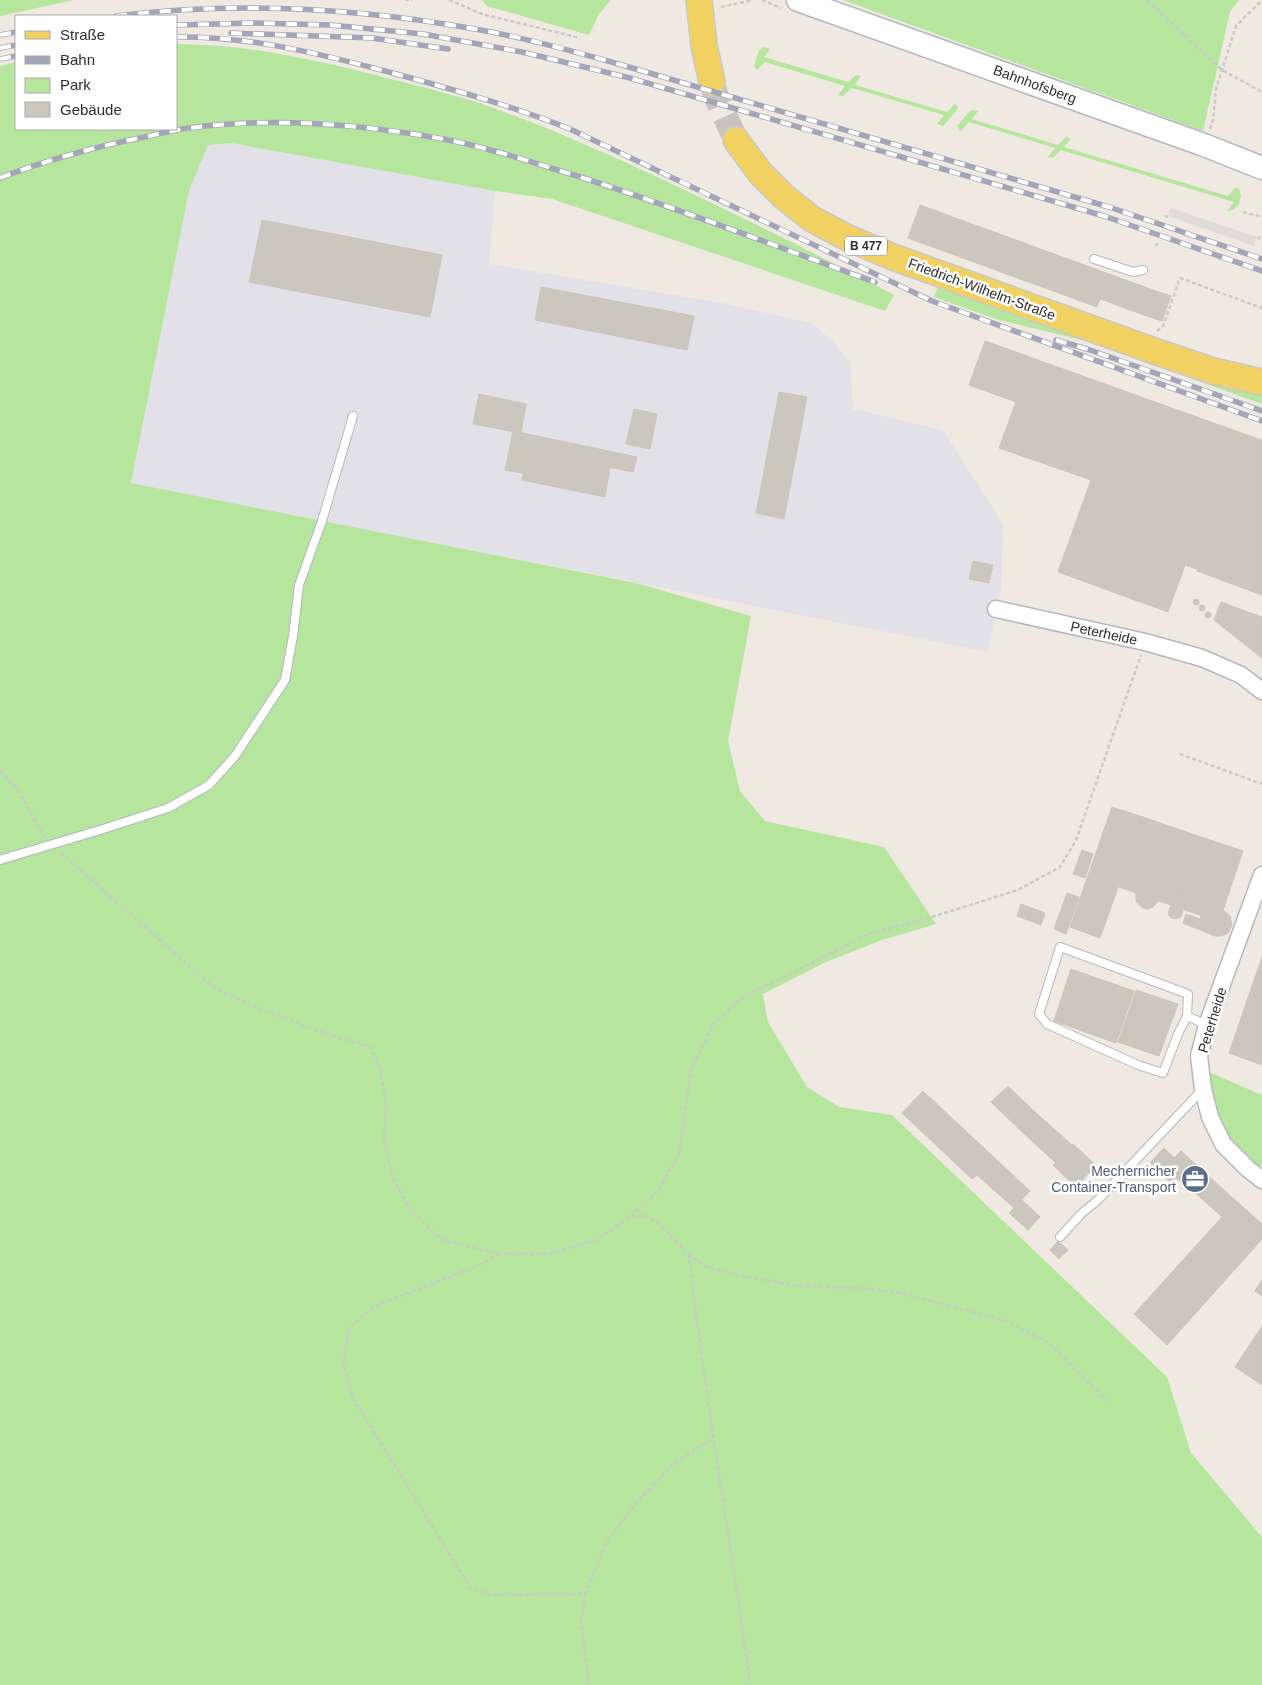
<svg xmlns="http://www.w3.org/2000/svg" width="1262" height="1685" font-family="Helvetica,sans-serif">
  <rect width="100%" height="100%" fill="#efe9e1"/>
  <path fill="#e3e1e8" d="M231,143L495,191L489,264L722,303L811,323L833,341L850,362L853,409L943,430L1003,524L1001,588L988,652L131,483L189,191L207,145Z"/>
  <g fill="#b6e59e">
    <path d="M0,0H74L0,16Z"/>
    <path d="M482,0H611L599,14L589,35L487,6Z"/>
    <path d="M843,0H1239L1230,12L1203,131Z"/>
    <path d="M176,44C240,44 301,57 363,72C406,83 451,93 493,108C561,132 626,162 691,193C759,226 827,259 894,295L885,311L552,199L495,191L231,143L208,145L189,191L131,483L636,583L751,616L728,741L740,791L765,821L884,847L936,924L882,940L826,962L763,994L768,1022L807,1087L839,1107L892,1115L1167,1377L1191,1453L1262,1537V1685H0V66L16,62V129H176Z"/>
    <path d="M764,47L770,49L764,57L848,82L856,75L861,76L855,85L947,112L955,104L958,107L957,110L943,126L937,124L944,115L852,88L843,96L838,95L845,86L765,62L757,70L754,66L759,50Z"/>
    <path d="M975,110L978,111L972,119L1058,145L1066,137L1071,139L1064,147L1228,196L1235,188L1239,189L1241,195L1239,204L1233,210L1227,211L1234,202L1061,150L1053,158L1048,157L1055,148L969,122L961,131L959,130L957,126L970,111Z"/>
    <path d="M939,285L1239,390L1262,395V404L1090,342L999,320L934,297Z"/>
    <path d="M1211,1073L1262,1095V1164L1259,1168C1227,1140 1210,1117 1211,1073Z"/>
  </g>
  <path fill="#dfdcd8" d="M1171,208L1257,237L1254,246L1168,216Z"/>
  <g fill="#cbc7bf" stroke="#cbc5ba">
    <path d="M920,205L1109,274L1097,307L908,238Z"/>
    <path d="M262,220L442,255L430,317L249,282Z"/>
    <path d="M1109,274L1156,291L1147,316L1100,299Z"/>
    <path d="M541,287L694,316L687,350L535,320Z"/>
    <path d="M1156,291L1171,296L1162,321L1147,316Z"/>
    <path d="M985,341L1247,435L1197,569L1185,565L1168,612L1058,572L1091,480L999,448L1016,402L969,385Z"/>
    <path d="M779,392L807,397L784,519L756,513Z"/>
    <path d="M479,394L526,404L521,433L473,424Z"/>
    <path d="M634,409L657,414L650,449L626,444Z"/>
    <path d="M513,431L637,457L633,472L527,451L522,473L505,470Z"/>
    <path d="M1247,435L1262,440V595L1197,571Z"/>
    <path d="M527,451L610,468L605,497L522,480Z"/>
    <path d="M973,561L993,565L989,583L969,579Z"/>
    <circle cx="1196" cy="602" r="3"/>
    <path d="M1221,602L1262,617V658L1214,620Z"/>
    <circle cx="1202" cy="608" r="3"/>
    <circle cx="1208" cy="615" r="3"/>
    <path d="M1112,807L1143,817L1100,938L1070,927Z"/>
    <path d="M1143,817L1201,837L1181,895L1175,893L1171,905L1119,887Z"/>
    <path d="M1201,837L1243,851L1219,922L1177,907Z"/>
    <path d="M1082,850L1093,854L1085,878L1073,874Z"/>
    <path d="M1136,892L1159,900L1153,907L1148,909L1143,908L1136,902Z"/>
    <path d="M1067,893L1079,897L1066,934L1054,929Z"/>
    <path d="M1175,893L1181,895L1177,907L1171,906Z"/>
    <path d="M1021,904L1045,913L1041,925L1017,916Z"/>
    <path d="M1171,906L1183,910L1181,917L1176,919L1171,918L1168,913Z"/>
    <path d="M1223,910L1230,916L1232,925L1228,933L1221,936H1215L1183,923L1186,914L1200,919L1201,916L1219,922Z"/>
    <path d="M1262,957V1065L1229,1053Z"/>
    <path d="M1071,969L1134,991L1116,1043L1054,1021Z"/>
    <path d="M1136,990L1178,1004L1159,1056L1118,1042Z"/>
    <path d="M1008,1086L1035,1112L1019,1129L991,1102Z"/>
    <path d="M923,1091L1030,1191L1014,1208L977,1175L972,1179L902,1113Z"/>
    <path d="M1035,1112L1072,1145L1056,1163L1019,1129Z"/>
    <path d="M1073,1144L1096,1165L1079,1184L1065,1174L1066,1173L1056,1163Z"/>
    <path d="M1164,1148L1170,1154L1167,1157L1161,1151Z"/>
    <path d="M1161,1151L1167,1157L1170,1154L1185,1168L1171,1183L1150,1163Z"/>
    <path d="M1181,1151L1224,1190L1210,1206L1181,1180L1180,1181L1176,1178L1185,1168L1174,1158Z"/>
    <path d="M1056,1163L1066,1173L1065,1174L1079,1184L1076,1187L1053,1165Z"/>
    <path d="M1224,1190L1262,1224V1239L1255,1247L1210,1206Z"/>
    <path d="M1022,1200L1040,1217L1028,1230L1009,1213Z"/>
    <path d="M1222,1217L1255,1247L1167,1345L1134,1314Z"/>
    <path d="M1058,1241L1068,1250L1059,1259L1050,1250Z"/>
    <path d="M1262,1280V1296L1255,1291Z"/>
    <path d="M1262,1326V1385L1235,1367Z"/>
  </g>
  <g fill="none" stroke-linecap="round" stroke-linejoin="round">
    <path stroke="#c8c4bd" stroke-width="25" stroke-dasharray="25 12" stroke-linecap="butt" d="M712,82L717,99L736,140"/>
    <g stroke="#b4b7c1" stroke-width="10">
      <g id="lane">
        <path d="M1094,259L1133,272L1143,270"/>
        <path d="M0,860L100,830L168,808L209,785L235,756L285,680L293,636L299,585L322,521L353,416"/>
        <path d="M1187,1016L1178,1034L1163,1073L1138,1065L1047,1024L1039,1014L1060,947L1188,994L1187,1016L1207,1025"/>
        <path d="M1060,1237L1082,1213L1098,1200L1203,1089"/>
      </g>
    </g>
    <g stroke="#b4b7c1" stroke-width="19">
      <g id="street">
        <path d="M996,609L1145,642L1202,658L1241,675L1262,691"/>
        <path d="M1262,875L1207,1025L1199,1056L1203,1089L1210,1117L1223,1144L1248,1169L1262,1180"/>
      </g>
    </g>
    <g stroke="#b4b7c1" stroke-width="25">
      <path id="secondary" d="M798,0L1204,145L1262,168"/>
    </g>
    <g stroke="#c9c9c9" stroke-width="28">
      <g id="primary">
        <path d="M699,0L704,45L712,82"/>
        <path d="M736,140L761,174L783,196L812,219L848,238L893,257L1157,352L1213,371L1262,382"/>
      </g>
    </g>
    <g stroke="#c9c9c9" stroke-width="2.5" stroke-dasharray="4 2.5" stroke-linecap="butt">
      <path d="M405,0H412"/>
      <path d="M449,0L482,14L580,38"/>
      <path d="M762,0L781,8"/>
      <path d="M1147,0L1222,70L1262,92"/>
      <path d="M721,7L753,0"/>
      <path d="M1210,129L1213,120L1216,89L1236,26L1262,0"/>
      <path d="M1243,212L1262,217"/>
      <path d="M1165,216L1168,217"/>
      <path d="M1257,237L1261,239L1262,236"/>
      <path d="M1155,244L1158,245"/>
      <path d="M1157,331L1163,326L1180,278L1262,308"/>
      <path d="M1180,754L1262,784"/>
      <path d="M0,771L18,790L44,837"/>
      <path d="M61,853L213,987L260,1009L327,1034L371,1047L380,1068L386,1104L384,1140L392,1176L411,1211L442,1240L500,1254H546L595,1241L630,1217L657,1192L679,1154L691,1069L714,1023L744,997L869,934L938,915L1018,890L1060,867L1076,840L1141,655"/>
      <path d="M632,1217L643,1216L649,1217L657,1222L686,1252L705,1266L732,1274L799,1286L860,1288L901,1293L1006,1321L1049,1343L1107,1401"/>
      <path d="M499,1254L482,1264L375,1306L349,1328L343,1363L353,1398L470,1587L491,1595L585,1594L607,1541L633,1507L672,1465L713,1438"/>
      <path d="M689,1254C705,1399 731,1541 750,1685"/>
      <path d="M585,1594L581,1623L589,1685"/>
    </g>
    <use href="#lane" stroke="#fff" stroke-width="8"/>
    <use href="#street" stroke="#fff" stroke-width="16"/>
    <use href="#secondary" stroke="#fff" stroke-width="22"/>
    <use href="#primary" stroke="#f2d163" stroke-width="25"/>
    <g stroke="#a3a6b8" stroke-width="5.5">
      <g id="rail">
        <path d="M116,16C235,1 357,8 475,29C522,37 569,50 615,63L1109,207L1262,259"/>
        <path d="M176,25L252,23L330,25L423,34L522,52L630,78L1104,216L1262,271"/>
        <path d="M231,33L372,38L448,49"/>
        <path d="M0,35L16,32"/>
        <path d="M176,37C248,36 317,53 385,71C448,88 510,105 570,129L932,301L1262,421"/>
        <path d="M0,48L16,45"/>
        <path d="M0,59L16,56"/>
        <path d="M0,178C46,160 95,147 144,137C159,134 174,130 189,128C270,117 362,124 443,139C487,147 531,162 574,175C675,207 775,246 875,282"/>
        <path d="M1056,340L1090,350L1262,411"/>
      </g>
    </g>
    <use href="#rail" stroke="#fff" stroke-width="4" stroke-dasharray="11" stroke-linecap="butt"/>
  </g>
  <defs>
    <g id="office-disc" transform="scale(1.4375)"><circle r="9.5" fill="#5c6f8a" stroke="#fff"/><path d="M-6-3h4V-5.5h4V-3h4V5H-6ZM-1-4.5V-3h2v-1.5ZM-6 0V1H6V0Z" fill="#fff"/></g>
  </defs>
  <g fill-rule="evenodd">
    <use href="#office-disc" x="1195" y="1179"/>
  </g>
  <g text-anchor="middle" stroke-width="5" stroke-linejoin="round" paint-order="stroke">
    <rect fill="#fff" stroke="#6d6d6d" stroke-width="1" x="845" y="236.5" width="42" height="19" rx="4"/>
    <g font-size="12" font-weight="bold" fill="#2e2e2e">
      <text x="866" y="250">B 477</text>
    </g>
    <g font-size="14" fill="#2e2e2e" stroke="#fff">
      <text transform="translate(1035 84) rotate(20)" y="5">Bahnhofsberg</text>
      <text transform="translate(982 289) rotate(20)" y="5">Friedrich-Wilhelm-Straße</text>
      <text transform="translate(1104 633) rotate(12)" y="5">Peterheide</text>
      <text transform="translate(1212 1020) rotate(-73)" y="5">Peterheide</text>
    </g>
    <g font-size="14" fill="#4e5e75" stroke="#fff" text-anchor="end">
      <text x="1176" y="1176">Mechernicher<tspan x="1176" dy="16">Container-Transport</tspan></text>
    </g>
  </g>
  <rect x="15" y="15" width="162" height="115" fill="#ffffff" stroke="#ababab"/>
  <rect x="25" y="31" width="25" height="8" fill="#f2d163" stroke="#ababab"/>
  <text x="60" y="40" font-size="15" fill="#2e2e2e">Straße</text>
  <rect x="25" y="56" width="25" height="8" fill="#a3a6b8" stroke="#ababab"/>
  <text x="60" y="65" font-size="15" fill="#2e2e2e">Bahn</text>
  <rect x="25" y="78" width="25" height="15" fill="#b6e59e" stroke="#ababab"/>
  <text x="60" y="90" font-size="15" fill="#2e2e2e">Park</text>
  <rect x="25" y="102" width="25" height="15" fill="#cbc7bf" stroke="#ababab"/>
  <text x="60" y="115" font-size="15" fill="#2e2e2e">Gebäude</text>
</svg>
